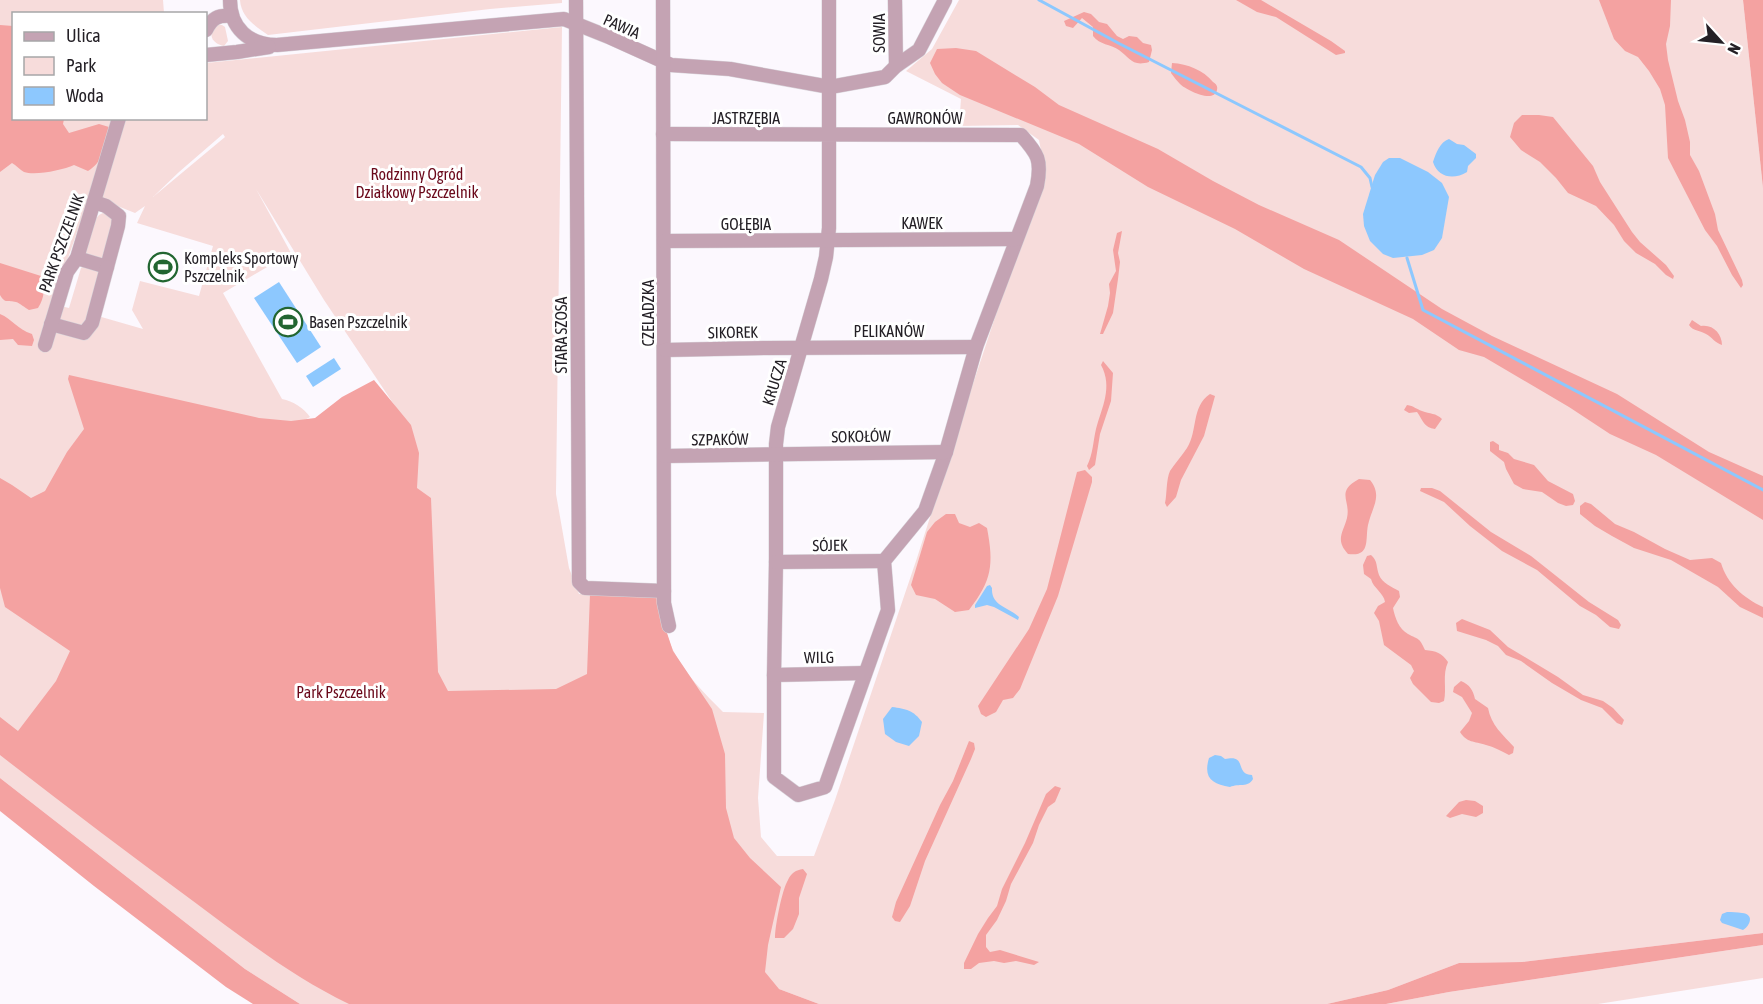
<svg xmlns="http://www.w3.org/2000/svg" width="1763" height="1004" font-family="'Asap Condensed',sans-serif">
  <rect width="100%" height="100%" fill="#fcf8fe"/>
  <g fill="#f7dcdb" fill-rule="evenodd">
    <path d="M0,0H163L164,13L14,14V118H206V63L562,27L556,494L569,568L579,594L658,595C662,613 665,633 673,650C684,673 705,694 723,712L764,713L758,798L761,837L777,856H814L835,800L917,558L962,417L1012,266L1042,156L1039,140L1018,125L959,126L961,99L906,71L932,49L959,0H1743L1763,188V933L1522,962L1459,963L1388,990L1327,1004H819L779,989L744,1004H300L245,969L0,778ZM223,134L225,137L153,197L179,172ZM256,189L324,300L397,409L292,427L310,417C304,408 293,401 282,399L223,293L291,253ZM90,195L135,213L145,206L137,223L213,246L199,296L140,281L132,310L143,329L91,314L100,270L84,266L81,268L69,308L52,304Z"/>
    <path d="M240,0H562V3L490,9L268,35C255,26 241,17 240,0Z"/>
    <path d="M218,25H222L225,27L228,41L224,46C212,44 206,33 218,25Z"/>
    <path d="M103,213L108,214L114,223L106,259L86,255L85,253L95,220L99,215Z"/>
    <path d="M1763,945V978L1598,1004H1386L1449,992Z"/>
  </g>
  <g fill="#f4a2a1">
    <path d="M1236,0H1261L1331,41L1345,51V53L1336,55L1276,17L1257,12Z"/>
    <path d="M1599,0H1671L1670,26L1666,44L1668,60L1678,101L1685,120L1690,142V155L1699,171L1715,214L1718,230L1742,280L1743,285L1741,288L1732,275L1717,246L1705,230L1668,158L1665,105L1660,89L1649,71L1638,57L1625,51L1614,39Z"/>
    <path d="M1743,0H1763V188Z"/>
    <path d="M1084,12L1091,14L1099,22L1107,24L1117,36L1123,39L1129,36L1137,37L1143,43L1151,45L1152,50L1149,62C1132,67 1130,58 1119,50C1110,44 1100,45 1093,36V27L1082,18L1073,28L1066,26L1064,21Z"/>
    <path d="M0,25L13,26L14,118L64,119L63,124L69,133L99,124L109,127C106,145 105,160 88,171L74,165C63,170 35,176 24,172C20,170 16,165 12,163L0,172Z"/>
    <path d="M956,48L976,51L1035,87L1059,105L1158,149L1213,181L1259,205L1339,240L1442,309L1492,336L1617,394L1709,452L1763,476V520L1656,455L1610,434L1569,407L1484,357L1459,350L1413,319L1304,269L1235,229L1148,187L1079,144L960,95L942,83L935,74L930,63L937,49Z"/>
    <path d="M1172,63C1188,64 1203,70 1213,82C1216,84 1218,86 1217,90C1214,104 1186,90 1180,84C1177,81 1174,77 1171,73Z"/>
    <path d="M1522,115H1539L1553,117L1593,166L1600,182L1632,232L1640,242L1666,265L1674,276L1673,279L1666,275L1655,264L1636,253L1624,241L1614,225L1596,206L1568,193L1556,178L1540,162L1521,150L1510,137L1514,123Z"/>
    <path d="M1122,231L1118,253L1120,262L1118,279L1113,313L1103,334H1100L1108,306L1110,293L1109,284L1116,271L1113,250L1117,233Z"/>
    <path d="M0,263L41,276C45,288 45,297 38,308L29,310C25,308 20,303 16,302C8,300 5,304 0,295Z"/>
    <path d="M0,314C12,319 17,329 32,334L34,340L32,346L18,345L13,339L0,340Z"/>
    <path d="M1692,320L1701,326C1713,324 1722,334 1722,345C1715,343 1712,337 1706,334C1699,330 1693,331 1689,325Z"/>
    <path d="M1103,361L1113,373L1111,401L1100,434L1095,465L1089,470L1087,466C1093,454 1093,442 1096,429C1102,407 1113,387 1101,365Z"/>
    <path d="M69,375L259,418L291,421L315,418L342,397L374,380L411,425L419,453L417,488L431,498L438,672L448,691L556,689L587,674L590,594L658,595L666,630L673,651L712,709L725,754L726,808L734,838L750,858L781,887L768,945L765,972L779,989L819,1004H349C292,977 243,938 193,901C128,853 64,805 0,755V717L18,731L56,681L70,651L5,607L0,588V478L12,485L31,498L45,491L67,452L84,429L68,379Z"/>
    <path d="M1210,394L1215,396L1204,436L1181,480L1176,497L1167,507L1165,503C1167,494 1166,480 1170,471C1175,463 1182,456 1187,448C1198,431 1191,407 1210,394Z"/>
    <path d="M1407,405C1414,406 1416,409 1422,411C1430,414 1436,413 1442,419L1435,429C1424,428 1423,420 1417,412L1409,413L1404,410Z"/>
    <path d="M1493,441L1499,445V450L1508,453L1514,459L1534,465L1548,481L1573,494L1575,501L1573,505L1566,506L1558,503L1542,492L1523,489L1514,484L1506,469L1504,462L1490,451V442Z"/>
    <path d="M1085,470L1092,477V482L1058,596L1020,689L1013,698L1003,700L996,712L986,717L981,714L978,706L1029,629L1047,589L1077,472Z"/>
    <path d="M1359,479L1370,480C1383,496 1372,507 1368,525C1365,540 1371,557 1348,554C1335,540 1343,533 1347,518C1351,500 1335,492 1359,479Z"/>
    <path d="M1421,488H1432L1440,491L1491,532L1531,556L1589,602L1618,620L1621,625L1619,629L1610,627L1596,615L1580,606L1537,570L1502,551L1470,526L1444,502L1420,491Z"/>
    <path d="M1585,502L1591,504L1615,524L1634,532L1665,549L1690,560L1712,558L1721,563C1727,584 1744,598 1763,607V618L1740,607L1718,587L1671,560L1634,548L1612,536L1595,526L1580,514V506Z"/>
    <path d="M946,514H955L959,523L970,527L979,523L987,528C994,565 992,580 969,610L955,612L935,599L916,595L911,585L927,532L935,522Z"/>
    <path d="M1371,555C1378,561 1376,567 1379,575C1382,583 1392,587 1399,591L1400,597L1393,608C1395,618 1399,629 1408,634C1419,640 1419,637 1425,650C1436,651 1442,653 1448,662C1442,675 1447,688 1444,701L1439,703L1431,702L1413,684L1410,678L1414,671L1411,665L1384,645L1379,621L1374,613L1378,606L1385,602C1384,593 1373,588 1371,579L1364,574L1363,565L1367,556Z"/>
    <path d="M1462,619L1490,630L1508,647L1558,677L1583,695L1603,701L1613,708L1624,720L1622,725L1617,723L1602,708L1581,700L1552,683L1521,661L1506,655L1498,646L1486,640L1457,631L1456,623Z"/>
    <path d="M1461,681C1470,685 1473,690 1475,699L1488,708C1491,725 1503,735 1514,747L1513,753L1509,755C1501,751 1494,747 1486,745C1474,741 1467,743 1460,732L1469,721L1472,713L1462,697L1453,692L1454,687Z"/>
    <path d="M969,741L974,743L975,749L971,759L925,861L910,906L900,922L895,921L892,917L896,902L940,805L953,781Z"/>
    <path d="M0,778L245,969L300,1004H253L226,987L94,886L0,811Z"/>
    <path d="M1055,786L1061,788L1055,802L1048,807L1039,825L1033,843L1011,884L1006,901L997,920L986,935V947L990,952L1000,950L1039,962L1034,965L1016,961L1004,963L994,961L979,963L971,969H964V963L978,934L988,918L997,906L1002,889L1025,843L1046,794Z"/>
    <path d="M1466,800L1475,801L1483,806V813L1476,817L1462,814L1450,818L1446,816L1459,802Z"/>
    <path d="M803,869L807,874L799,898V914L793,929L784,938H775C775,926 782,890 788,880C791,873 796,870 803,869Z"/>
    <path d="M1763,933V945L1449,992L1386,1004H1327L1388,990L1459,963L1522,962Z"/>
  </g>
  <g fill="#8dc8fe">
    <path d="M1449,139L1457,144L1464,145L1476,154V158L1468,166L1467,172C1454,180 1438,178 1433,162C1436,153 1440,142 1449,139Z"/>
    <path d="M1389,158H1400L1428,172L1442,183L1449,197L1442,238L1434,250L1422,255L1393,258L1383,254L1370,241L1364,226L1363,214L1375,175L1383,162Z"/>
    <path d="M279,282L321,347L297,363L254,298Z"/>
    <path d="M334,358L341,369L313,387L306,376Z"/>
    <path d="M990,585L992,588C991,606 1009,607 1019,617L1018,620L994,607L987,605L975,608V605L987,586Z"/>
    <path d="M892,707C906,709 913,710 922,722L919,736L909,746L896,742L885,734L883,719Z"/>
    <path d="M1215,755L1221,756L1225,759C1248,754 1234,774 1252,775L1253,779C1248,788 1239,783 1230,787C1212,784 1203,778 1209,758Z"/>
    <path d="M1727,912C1732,912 1737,912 1742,913C1754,914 1751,925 1743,930L1722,923L1720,920L1722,914Z"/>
  </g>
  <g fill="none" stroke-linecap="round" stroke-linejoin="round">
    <g stroke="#8dc8fe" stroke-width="3">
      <path d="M1039,0L1120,44L1361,167L1370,178L1372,187"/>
      <path d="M1407,258L1423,310L1763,490"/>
    </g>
    <g stroke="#d9d5db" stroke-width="15">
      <g id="minor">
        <path d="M230,0C230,28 249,45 277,45L564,19L609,37L671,65L730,69L830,87L885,77L896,66L919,50L945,0"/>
        <path d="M576,0L579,582L585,588L664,591"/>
        <path d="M663,0L664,603L669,626"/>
        <path d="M895,0L896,66"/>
        <path d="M206,30C212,18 218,15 231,16"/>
        <path d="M206,55L237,52L269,47"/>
        <path d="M663,134L1021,135C1038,154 1042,160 1037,186L976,347L946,452L925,511L884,561L888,610L825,787L798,795L774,777V675L776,562V444L778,427L821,279L826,257L829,228V0"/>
        <path d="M664,241L1016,239"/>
        <path d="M77,258L107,267L118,226L119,216L106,206L94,202"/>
        <path d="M51,324L84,333L92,323L107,267"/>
        <path d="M45,345L67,272L77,258L119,118"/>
        <path d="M665,350L767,348L976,347"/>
        <path d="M665,456L946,452"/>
        <path d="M776,562L884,561"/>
        <path d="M774,675L865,673"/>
      </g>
    </g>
    <use href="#minor" stroke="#c4a3b3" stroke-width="14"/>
  </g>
  <defs>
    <g id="stadium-ring" transform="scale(1.5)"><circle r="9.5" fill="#fff" stroke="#226631" stroke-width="1.5"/><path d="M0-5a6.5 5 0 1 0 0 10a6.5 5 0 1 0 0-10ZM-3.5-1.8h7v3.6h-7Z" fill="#226631"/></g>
  </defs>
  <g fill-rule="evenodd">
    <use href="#stadium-ring" x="163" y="267"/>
    <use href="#stadium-ring" x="288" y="322"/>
  </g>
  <g text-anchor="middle" stroke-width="6" stroke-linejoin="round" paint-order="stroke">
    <g font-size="16" fill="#242026" stroke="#fff">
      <text transform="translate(622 26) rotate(24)" y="6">PAWIA</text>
      <text transform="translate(879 33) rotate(-90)" y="6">SOWIA</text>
      <text x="746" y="124">JASTRZĘBIA</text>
      <text x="925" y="124">GAWRONÓW</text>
      <text x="922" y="229">KAWEK</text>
      <text x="746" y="230">GOŁĘBIA</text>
      <text transform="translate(61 243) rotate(-70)" y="6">PARK PSZCZELNIK</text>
      <text transform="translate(648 313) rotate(-90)" y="6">CZELADZKA</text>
      <text x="889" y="337">PELIKANÓW</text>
      <text transform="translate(733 332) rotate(-1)" y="6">SIKOREK</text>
      <text transform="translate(561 335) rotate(-90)" y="6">STARA SZOSA</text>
      <text transform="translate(774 382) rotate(-73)" y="6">KRUCZA</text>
      <text transform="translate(861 436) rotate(-1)" y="6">SOKOŁÓW</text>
      <text transform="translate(720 439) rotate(-1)" y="6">SZPAKÓW</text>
      <text transform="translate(830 545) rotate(-1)" y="6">SÓJEK</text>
      <text transform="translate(819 657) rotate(-1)" y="6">WILG</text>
    </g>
    <g font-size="16" fill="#6a081a" stroke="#fff">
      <text x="417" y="180">Rodzinny Ogród<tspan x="417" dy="18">Działkowy Pszczelnik</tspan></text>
      <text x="341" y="698">Park Pszczelnik</text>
    </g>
    <g font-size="16" fill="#242026" stroke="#fff" text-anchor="start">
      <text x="184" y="264">Kompleks Sportowy<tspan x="184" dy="18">Pszczelnik</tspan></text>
      <text x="309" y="328">Basen Pszczelnik</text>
    </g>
  </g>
  <rect x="12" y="12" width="195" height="108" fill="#ffffff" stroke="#a7a6a8" stroke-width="1.5"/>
  <rect x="24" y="32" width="30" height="9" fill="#c4a3b3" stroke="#a7a6a8" stroke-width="1.5"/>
  <text x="66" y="42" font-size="18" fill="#242026">Ulica</text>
  <rect x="24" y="57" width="30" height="18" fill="#f7dcdb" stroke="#a7a6a8" stroke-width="1.5"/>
  <text x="66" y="72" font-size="18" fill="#242026">Park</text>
  <rect x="24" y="87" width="30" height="18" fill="#8dc8fe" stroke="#a7a6a8" stroke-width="1.5"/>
  <text x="66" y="102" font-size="18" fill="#242026">Woda</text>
  <g transform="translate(1721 42) rotate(117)" stroke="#ffffff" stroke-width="4.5" paint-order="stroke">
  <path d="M0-4.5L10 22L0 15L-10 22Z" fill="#242026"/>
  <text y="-9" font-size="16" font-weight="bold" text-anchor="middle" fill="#242026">N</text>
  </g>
</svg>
